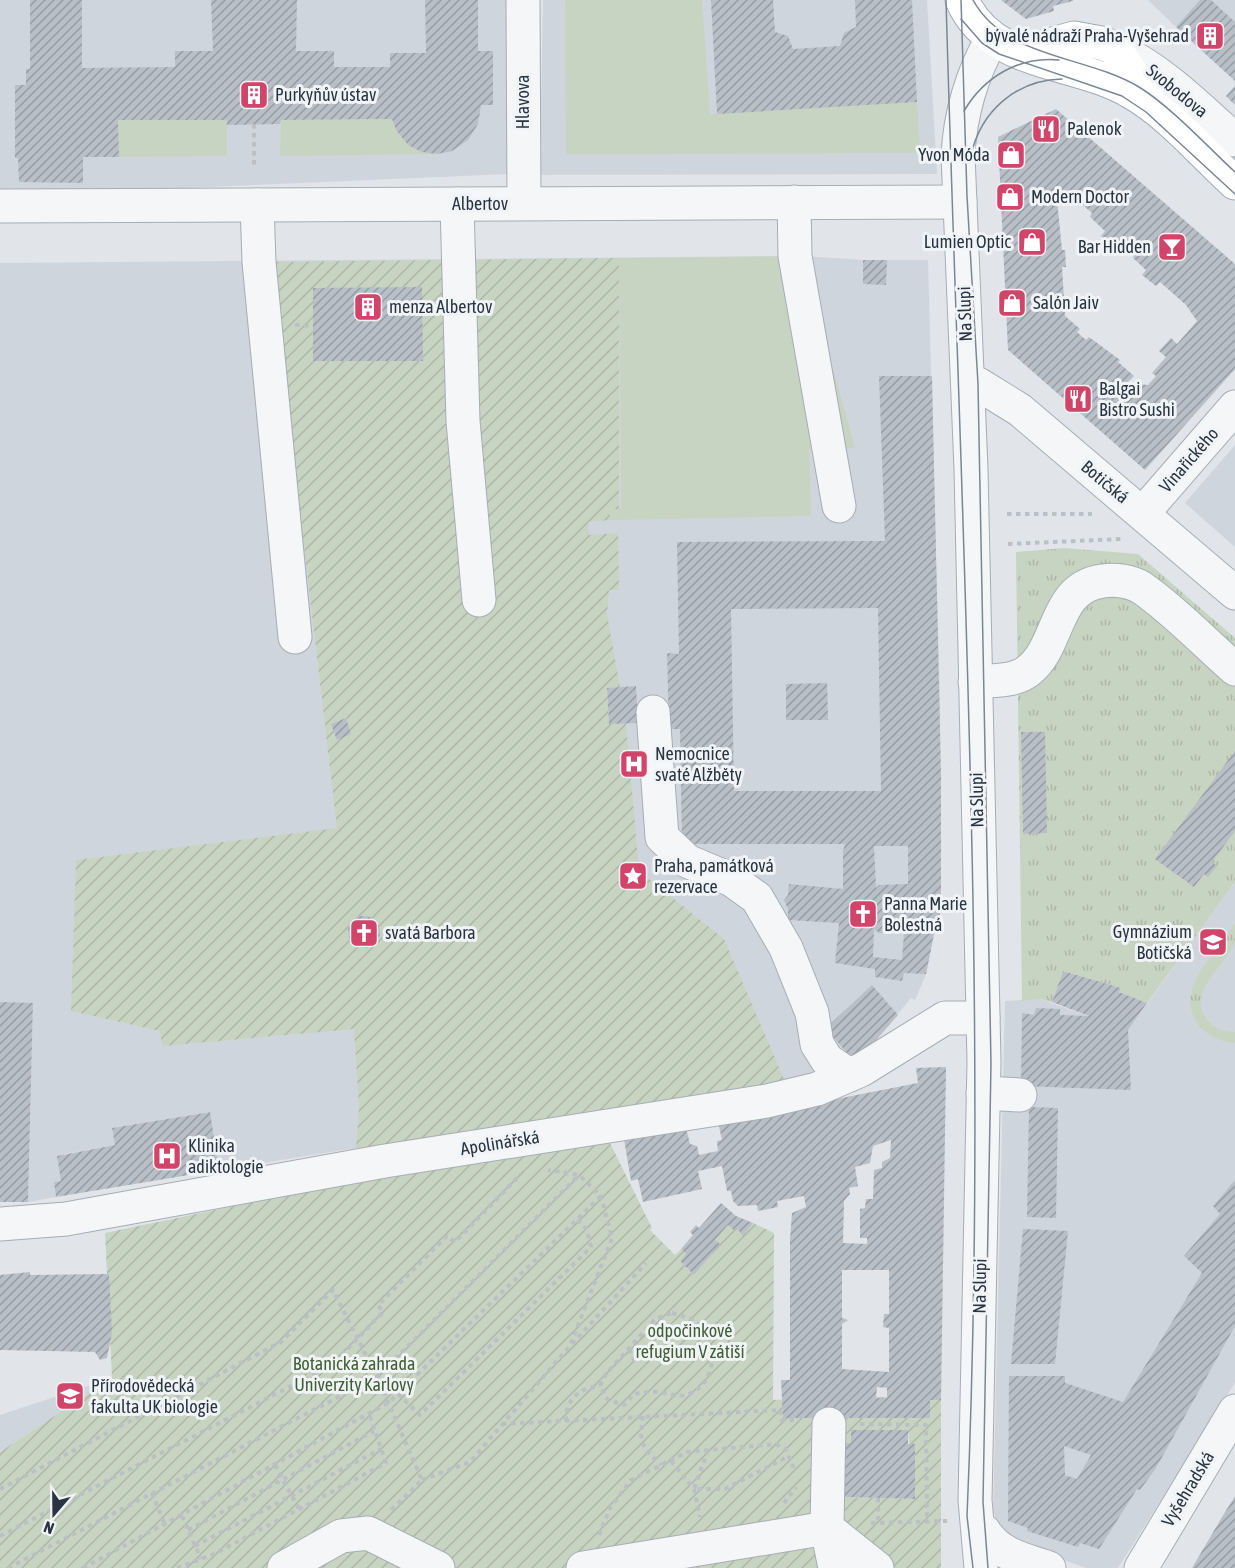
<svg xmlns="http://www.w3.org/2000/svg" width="1235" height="1568" font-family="'Asap Condensed',sans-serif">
  <defs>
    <pattern id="park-tufts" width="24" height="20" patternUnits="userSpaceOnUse" patternTransform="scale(1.5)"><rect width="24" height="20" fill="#c8d4c2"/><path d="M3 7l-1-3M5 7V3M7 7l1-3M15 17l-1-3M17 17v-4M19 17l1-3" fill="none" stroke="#acb7a8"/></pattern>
    <pattern id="garden-furrows" width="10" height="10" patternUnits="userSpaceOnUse" patternTransform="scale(1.5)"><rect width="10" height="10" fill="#c8d4c2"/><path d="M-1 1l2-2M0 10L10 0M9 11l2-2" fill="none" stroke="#acb7a8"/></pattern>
    <pattern id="building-hatch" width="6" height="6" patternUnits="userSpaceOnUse" patternTransform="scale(1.5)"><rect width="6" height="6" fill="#b8bfc7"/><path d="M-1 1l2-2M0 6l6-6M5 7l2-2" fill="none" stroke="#969ca3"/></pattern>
  </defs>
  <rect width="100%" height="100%" fill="#e1e5ea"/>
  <g fill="#cfd5dc">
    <path d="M0,0H509V174L0,196Z"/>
    <path d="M543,0H927L937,174L540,175Z"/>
    <path d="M1148,0H1235V81L1176,27Z"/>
    <path d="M803,256L863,260H928L940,700L941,898L938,934H934L926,974L915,1000L911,998L871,1046L828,1077L460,1141L356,1148L219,1170L209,1112L112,1128L115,1145L64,1154L61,1181L54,1182L56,1197L28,1202L33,1004L0,1002V263Z"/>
    <path d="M1235,445V547L1185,503Z"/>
    <path d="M1235,882V1383L1118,1568H1086L1004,1539L993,1511L1005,1001L1040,999L1128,1030Z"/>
    <path d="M112,1378L0,1452V1415Z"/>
  </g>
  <g fill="#c8d4c2">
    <path d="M565,0H702L710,114L917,102L920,150L916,153L566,154Z"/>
    <path d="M392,119C400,142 413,151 437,154L280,156L281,120Z"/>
    <path d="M118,120H227V156L119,157Z"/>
    <path d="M803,256L811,358H830L855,448L809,449L811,516L610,520L608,510L621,509L619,258Z"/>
  </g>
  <g fill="url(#park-tufts)">
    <path d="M1064,548L1138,554L1235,638V882L1147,1003L1119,992L1121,988L1063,971L1052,1002L1040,999L1022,1001L1016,552Z"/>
    <path d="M1235,923C1235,929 1235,937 1235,942C1226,967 1183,993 1209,1022C1216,1029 1225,1032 1235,1032V1043C1206,1041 1182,1017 1193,986C1202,964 1222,943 1235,923Z"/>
  </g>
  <g fill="url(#garden-furrows)" fill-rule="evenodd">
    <path d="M619,258V509L609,510L610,520L588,522L589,535L618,533L619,590H609L607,614L620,687L607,688L609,724L626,723L639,871L724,939L787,1086L460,1141L356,1148L359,1108L354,1029L162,1046L160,1031L71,1011L76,860L337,828L288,409L264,262ZM346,718L351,734L337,739L331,724ZM364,916L374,919L380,931L375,944L365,948L352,943L348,934L352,921Z"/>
    <path d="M610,1143L652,1228L650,1230L675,1255L681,1249L686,1254L680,1261L694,1275L719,1244L715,1240L728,1225L736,1227L743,1235L753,1223L774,1233L773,1400L860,1396L941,1400V1568H0V1452L112,1378L105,1233L283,1196L307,1186ZM851,1430L908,1431L915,1499L845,1497L844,1444L851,1443Z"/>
  </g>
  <g fill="url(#building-hatch)" fill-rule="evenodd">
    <path d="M30,0H82V68L175,67V51H213L211,0H297L296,51H334V67H390V53H426L425,0H478V51H493V105H481L478,124L468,140L452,151L437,154L422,152L408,145L396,130L392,119L281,120L280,124L227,125V120H118L119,157H83V183L19,182L18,158H15V85H26V69H30Z"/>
    <path d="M711,0H773L775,32L788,36L793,49L840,46L844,33L856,27L855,0H912L917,102L717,114Z"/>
    <path d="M1001,0H1073V1L1053,6L1054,11L1026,19Z"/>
    <path d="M1200,0H1211L1235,22V81L1176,27Z"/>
    <path d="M1235,86V105L1226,96Z"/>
    <path d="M1056,109L1235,264V369L1145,470L1008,350L998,137ZM1070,194L1092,213L1090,217L1105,231L1101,236L1114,247L1118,242L1134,256L1133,258L1146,270L1142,275L1156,286L1160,282L1186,305L1197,321L1177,344L1171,338L1159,351L1166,357L1152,373L1156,376L1148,385L1137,384L1135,388L1128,382L1134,376L1118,362L1120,360L1089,337L1086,340L1077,332L1080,329L1065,316L1062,267H1066L1065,250H1062L1057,200Z"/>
    <path d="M863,260H887L886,285L863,284Z"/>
    <path d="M422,287L423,361H313V288Z"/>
    <path d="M879,376H932L941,776V898L938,934H934L926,974L904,973L902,981L875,977V969L835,963L839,923L788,920V909L784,900L788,895L789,884L843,889V851L845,844H682L680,729H669L667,653L679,654L677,542L885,541ZM878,608L881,791H734L731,609ZM874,846H908V884L879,885L876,888ZM874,929L879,933H904L902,960L873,957Z"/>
    <path d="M827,683L828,720H786V684Z"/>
    <path d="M636,686L638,723L609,724L607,688Z"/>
    <path d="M346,718L351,734L337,740L331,724Z"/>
    <path d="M1021,732H1045L1047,833L1023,834Z"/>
    <path d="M1235,751V831L1212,862L1217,866L1208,877L1204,874L1194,887L1155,859Z"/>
    <circle cx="364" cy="932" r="16"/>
    <path d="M1063,971L1121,988L1119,992L1147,1003L1128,1030L1131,1090L1021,1086L1022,1013L1034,1015L1036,1008L1060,1009V1015L1089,1016L1052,1002Z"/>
    <path d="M872,985L898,1015L871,1046L852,1059L826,1028Z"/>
    <path d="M0,1002L33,1003L28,1202H0Z"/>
    <path d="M946,1067L941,1400H930V1418H783L781,1380H790V1240L792,1213L806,1207L804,1196L777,1201L778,1207L758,1211L757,1205L738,1206L733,1201L731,1191H727L722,1166L698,1171L702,1189L643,1202L638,1179L631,1181L624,1139L686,1128L690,1144L697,1146L699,1155L718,1151L717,1141L722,1140L718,1122L918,1083L916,1068ZM891,1140L890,1158L882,1162V1168L874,1170L873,1199H866L865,1208L860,1209V1238H867V1244L843,1243L844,1201L850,1194L849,1188L858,1186L855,1167L870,1163L873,1146ZM842,1270H889V1314H884L883,1327L889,1328V1372L842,1369V1324L848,1320L842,1318ZM877,1387L887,1388V1398H876Z"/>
    <path d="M1029,1107L1058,1108L1056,1218L1027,1217Z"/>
    <path d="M210,1112L219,1170L56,1197L54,1182L61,1181L57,1156L115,1145L112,1128Z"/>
    <path d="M1235,1180V1326L1156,1468L1140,1490L1137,1489L1099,1549L1080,1543L1078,1547L1027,1531L1028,1528L1008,1521L1009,1376H1065V1383L1123,1402L1202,1273L1184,1256L1220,1214L1213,1206ZM1064,1446L1091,1455L1077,1479L1065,1475Z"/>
    <path d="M721,1203L736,1216L753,1223L743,1236L736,1227L734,1230L728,1225L715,1240L720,1244L694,1275L680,1261L686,1254L681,1249L693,1235L690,1232L696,1225L699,1228Z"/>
    <path d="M1023,1229L1068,1231L1055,1364H1011Z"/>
    <path d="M30,1272V1275L109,1274L112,1333L107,1358L100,1360L95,1352L0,1350V1275Z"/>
    <path d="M851,1430H908V1444H915V1499L845,1497L844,1443H851Z"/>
    <path d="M1235,1496V1568H1192L1222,1517Z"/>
  </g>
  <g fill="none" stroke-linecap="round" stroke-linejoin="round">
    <g stroke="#a6adb4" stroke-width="35">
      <g id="minor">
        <path d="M523,0L524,203"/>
        <path d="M1115,48C1162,70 1197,106 1235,140"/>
        <path d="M794,202L795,256L839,506"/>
        <path d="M457,204L463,421L479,600"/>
        <path d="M257,205L259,262L295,637"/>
        <path d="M0,206L960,202"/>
        <path d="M968,384H978L1020,410L1235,593"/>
        <path d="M1143,513L1235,407"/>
        <path d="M975,682C992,680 1014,682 1028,671C1061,646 1053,587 1103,581C1115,579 1131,581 1142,588C1175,611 1205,643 1235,669"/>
        <path d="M653,712L662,837L687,861L732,880L757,898L786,948L812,1013L817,1044L827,1060L849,1075"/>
        <path d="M983,1093L1020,1095"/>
        <path d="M0,1224L66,1219L385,1161L767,1101L817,1089L861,1070L945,1018H983"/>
        <path d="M829,1424L827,1528L835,1568"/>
        <path d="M984,1531C999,1555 1023,1559 1049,1568"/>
        <path d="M284,1568L341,1536L368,1533L438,1568"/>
        <path d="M583,1568L827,1528L877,1568"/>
        <path d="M981,1568L975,1500L984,1062L971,469L958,155C960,115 972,73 992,39"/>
        <path d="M1141,1568L1235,1411"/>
      </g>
    </g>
    <g stroke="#a0abb6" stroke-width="35">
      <g id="major">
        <path d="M962,0C991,67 1076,59 1131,92C1170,114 1202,153 1235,183"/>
        <path d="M1021,53L1074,38L1101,43L1115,48L1147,98"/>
      </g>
    </g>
    <g stroke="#bbc0c5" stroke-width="4" stroke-dasharray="4.5 4.5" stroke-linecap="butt">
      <path d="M254,124V169"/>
      <path d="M295,325L313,326"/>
      <path d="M1007,514H1092"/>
      <path d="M1008,544L1121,539"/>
      <path d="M672,1313C683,1316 692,1318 701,1326C718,1343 716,1380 693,1392C679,1400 671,1393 658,1392C650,1391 641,1393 634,1394L624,1405L608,1400L600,1386L606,1374L655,1319Z"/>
      <path d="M572,1344L646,1263"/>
      <path d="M629,1349L636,1364"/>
      <path d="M398,1394L420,1415L591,1247L587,1230L577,1219"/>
      <path d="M643,1416C639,1443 641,1446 661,1465"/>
      <path d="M566,1421C565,1399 580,1388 600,1386"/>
      <path d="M502,1424L780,1410L781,1420H799"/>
      <path d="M860,1424L926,1425L927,1520"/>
      <path d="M708,1450L694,1489H725L789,1456"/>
      <path d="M671,1461L694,1489L700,1517"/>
      <path d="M275,1465L299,1509"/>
      <path d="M422,1480L470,1462L570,1346L612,1238L601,1196L579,1175L548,1170"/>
      <path d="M0,1489L281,1342L333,1290L377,1377L422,1480L390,1511"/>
      <path d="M152,1493L165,1525"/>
      <path d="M878,1498V1521"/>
      <path d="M784,1503L796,1487"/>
      <path d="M182,1516L201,1559"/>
      <path d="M871,1523L947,1521"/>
      <path d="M188,1530L374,1431"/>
      <path d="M599,1535L610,1508L631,1480L687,1452L776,1444L786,1450L795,1471"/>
      <path d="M0,1536L332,1365L383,1312L378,1305L447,1236L455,1242L521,1174"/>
      <path d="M195,1546L381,1449"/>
      <path d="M8,1568L377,1377L579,1175"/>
      <path d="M83,1568L388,1403L601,1196"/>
      <path d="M177,1568L214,1554L386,1463L369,1414"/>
    </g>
    <use href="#minor" stroke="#f4f6f8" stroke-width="33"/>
    <use href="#major" stroke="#fff" stroke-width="33"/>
    <g stroke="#7a8794" stroke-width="1.5">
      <path d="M946,0C960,505 989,1011 967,1516L973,1568"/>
      <path d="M961,0L967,196L978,384L991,1064L983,1502L988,1568"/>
      <path d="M973,0C1005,59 1086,55 1139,87C1170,106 1207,146 1235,172"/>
      <path d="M961,19L982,43L999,54L1122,96L1146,112L1235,194"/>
      <path d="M964,111C984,77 1019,56 1059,60"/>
      <path d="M971,155C981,111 1016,80 1062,79"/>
    </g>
  </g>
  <defs>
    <g id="building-square" transform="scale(1.5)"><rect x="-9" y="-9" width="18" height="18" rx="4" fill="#d04569" stroke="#f1f4f7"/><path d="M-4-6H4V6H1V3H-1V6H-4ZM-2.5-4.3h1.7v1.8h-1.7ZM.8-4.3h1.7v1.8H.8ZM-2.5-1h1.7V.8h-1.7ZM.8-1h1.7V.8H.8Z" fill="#fff"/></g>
    <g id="restaurant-square" transform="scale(1.5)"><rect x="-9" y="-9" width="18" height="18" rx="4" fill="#d04569" stroke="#f1f4f7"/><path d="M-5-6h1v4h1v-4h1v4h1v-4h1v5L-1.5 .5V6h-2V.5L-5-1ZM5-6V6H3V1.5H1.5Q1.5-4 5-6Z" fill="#fff"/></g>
    <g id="shop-square" transform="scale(1.5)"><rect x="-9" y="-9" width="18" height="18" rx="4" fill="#d04569" stroke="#f1f4f7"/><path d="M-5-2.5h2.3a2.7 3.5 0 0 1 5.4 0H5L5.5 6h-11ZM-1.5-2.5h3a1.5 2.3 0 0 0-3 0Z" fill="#fff"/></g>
    <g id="bar-square" transform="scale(1.5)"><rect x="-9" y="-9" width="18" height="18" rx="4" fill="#d04569" stroke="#f1f4f7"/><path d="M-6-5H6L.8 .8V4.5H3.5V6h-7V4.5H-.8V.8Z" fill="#fff"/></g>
    <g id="hospital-square" transform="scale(1.5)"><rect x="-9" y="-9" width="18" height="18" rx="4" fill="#d04569" stroke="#f1f4f7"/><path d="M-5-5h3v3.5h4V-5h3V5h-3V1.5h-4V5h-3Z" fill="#fff"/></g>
    <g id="sight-square" transform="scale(1.5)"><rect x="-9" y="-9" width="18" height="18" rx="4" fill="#d04569" stroke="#f1f4f7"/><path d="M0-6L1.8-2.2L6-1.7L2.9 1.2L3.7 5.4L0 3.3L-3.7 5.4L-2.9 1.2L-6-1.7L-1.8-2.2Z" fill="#fff"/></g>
    <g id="church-square" transform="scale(1.5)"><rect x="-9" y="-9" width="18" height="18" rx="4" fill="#d04569" stroke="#f1f4f7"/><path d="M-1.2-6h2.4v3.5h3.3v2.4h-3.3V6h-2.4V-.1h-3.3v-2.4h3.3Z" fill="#fff"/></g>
    <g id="school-square" transform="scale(1.5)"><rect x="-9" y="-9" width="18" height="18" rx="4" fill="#d04569" stroke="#f1f4f7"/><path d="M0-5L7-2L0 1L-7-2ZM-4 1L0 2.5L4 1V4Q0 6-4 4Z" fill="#fff"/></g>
    <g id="university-square" transform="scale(1.5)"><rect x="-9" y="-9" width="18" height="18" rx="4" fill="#d04569" stroke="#f1f4f7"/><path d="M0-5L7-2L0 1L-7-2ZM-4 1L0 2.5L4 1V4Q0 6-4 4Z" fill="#fff"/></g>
  </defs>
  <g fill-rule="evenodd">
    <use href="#building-square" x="1210" y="36"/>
    <use href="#building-square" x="254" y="95"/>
    <use href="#restaurant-square" x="1046" y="129"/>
    <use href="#shop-square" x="1011" y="155"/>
    <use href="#shop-square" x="1010" y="197"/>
    <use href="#shop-square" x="1032" y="242"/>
    <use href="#bar-square" x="1172" y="247"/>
    <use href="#shop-square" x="1012" y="303"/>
    <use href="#building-square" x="368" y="307"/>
    <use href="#restaurant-square" x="1078" y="399"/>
    <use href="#hospital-square" x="634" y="764"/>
    <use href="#sight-square" x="633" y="876"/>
    <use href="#church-square" x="863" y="914"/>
    <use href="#church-square" x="364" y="933"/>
    <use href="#school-square" x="1213" y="942"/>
    <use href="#hospital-square" x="167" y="1156"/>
    <use href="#university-square" x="70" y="1396"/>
  </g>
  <g text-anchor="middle" stroke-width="6" stroke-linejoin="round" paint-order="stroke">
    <g font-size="18" fill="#293542" stroke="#f1f4f7" text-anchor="start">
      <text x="1189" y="42" text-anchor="end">bývalé nádraží Praha-Vyšehrad</text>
      <text x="275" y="101">Purkyňův ústav</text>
      <text x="1067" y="135">Palenok</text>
      <text x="990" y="161" text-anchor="end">Yvon Móda</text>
      <text x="1031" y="203">Modern Doctor</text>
      <text x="1011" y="248" text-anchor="end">Lumien Optic</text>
      <text x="1151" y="253" text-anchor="end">Bar Hidden</text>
      <text x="1033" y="309">Salón Jaiv</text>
      <text x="389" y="313">menza Albertov</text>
      <text x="1099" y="395">Balgai<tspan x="1099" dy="21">Bistro Sushi</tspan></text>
      <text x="655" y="760">Nemocnice<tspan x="655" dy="21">svaté Alžběty</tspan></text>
      <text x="654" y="872">Praha, památková<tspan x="654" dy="21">rezervace</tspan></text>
      <text x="884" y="910">Panna Marie<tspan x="884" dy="21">Bolestná</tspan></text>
      <text x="1192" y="938" text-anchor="end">Gymnázium<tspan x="1192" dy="21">Botičská</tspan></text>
      <text x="385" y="939">svatá Barbora</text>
      <text x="188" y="1152">Klinika<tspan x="188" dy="21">adiktologie</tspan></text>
      <text x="91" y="1392">Přírodovědecká<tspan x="91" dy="21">fakulta UK biologie</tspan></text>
    </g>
    <g font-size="18" fill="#293542" stroke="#f1f4f7">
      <text transform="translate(1177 91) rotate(39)" y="6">Svobodova</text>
      <text transform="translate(523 102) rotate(-90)" y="6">Hlavova</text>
      <text x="480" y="210">Albertov</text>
      <text transform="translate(965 314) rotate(-92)" y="6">Na Slupi</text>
      <text transform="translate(1189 460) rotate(-49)" y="6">Vinařického</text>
      <text transform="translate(1105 482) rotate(40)" y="6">Botičská</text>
      <text transform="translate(977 800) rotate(-91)" y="6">Na Slupi</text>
      <text transform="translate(500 1143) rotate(-9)" y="6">Apolinářská</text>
      <text transform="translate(980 1286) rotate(-89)" y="6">Na Slupi</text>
      <text transform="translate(1188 1489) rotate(-59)" y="6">Vyšehradská</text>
    </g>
    <g font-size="18" fill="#425e36" stroke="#f1f4f7">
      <text x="690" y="1337">odpočinkové<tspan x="690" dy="21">refugium V zátiší</tspan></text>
      <text x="354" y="1370">Botanická zahrada<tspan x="354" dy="21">Univerzity Karlovy</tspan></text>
    </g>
  </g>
  <g transform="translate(54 1514) rotate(200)" stroke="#f1f4f7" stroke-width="4.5" paint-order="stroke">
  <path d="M0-4.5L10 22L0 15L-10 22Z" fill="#293542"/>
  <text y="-9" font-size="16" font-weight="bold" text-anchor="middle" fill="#293542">N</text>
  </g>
</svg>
